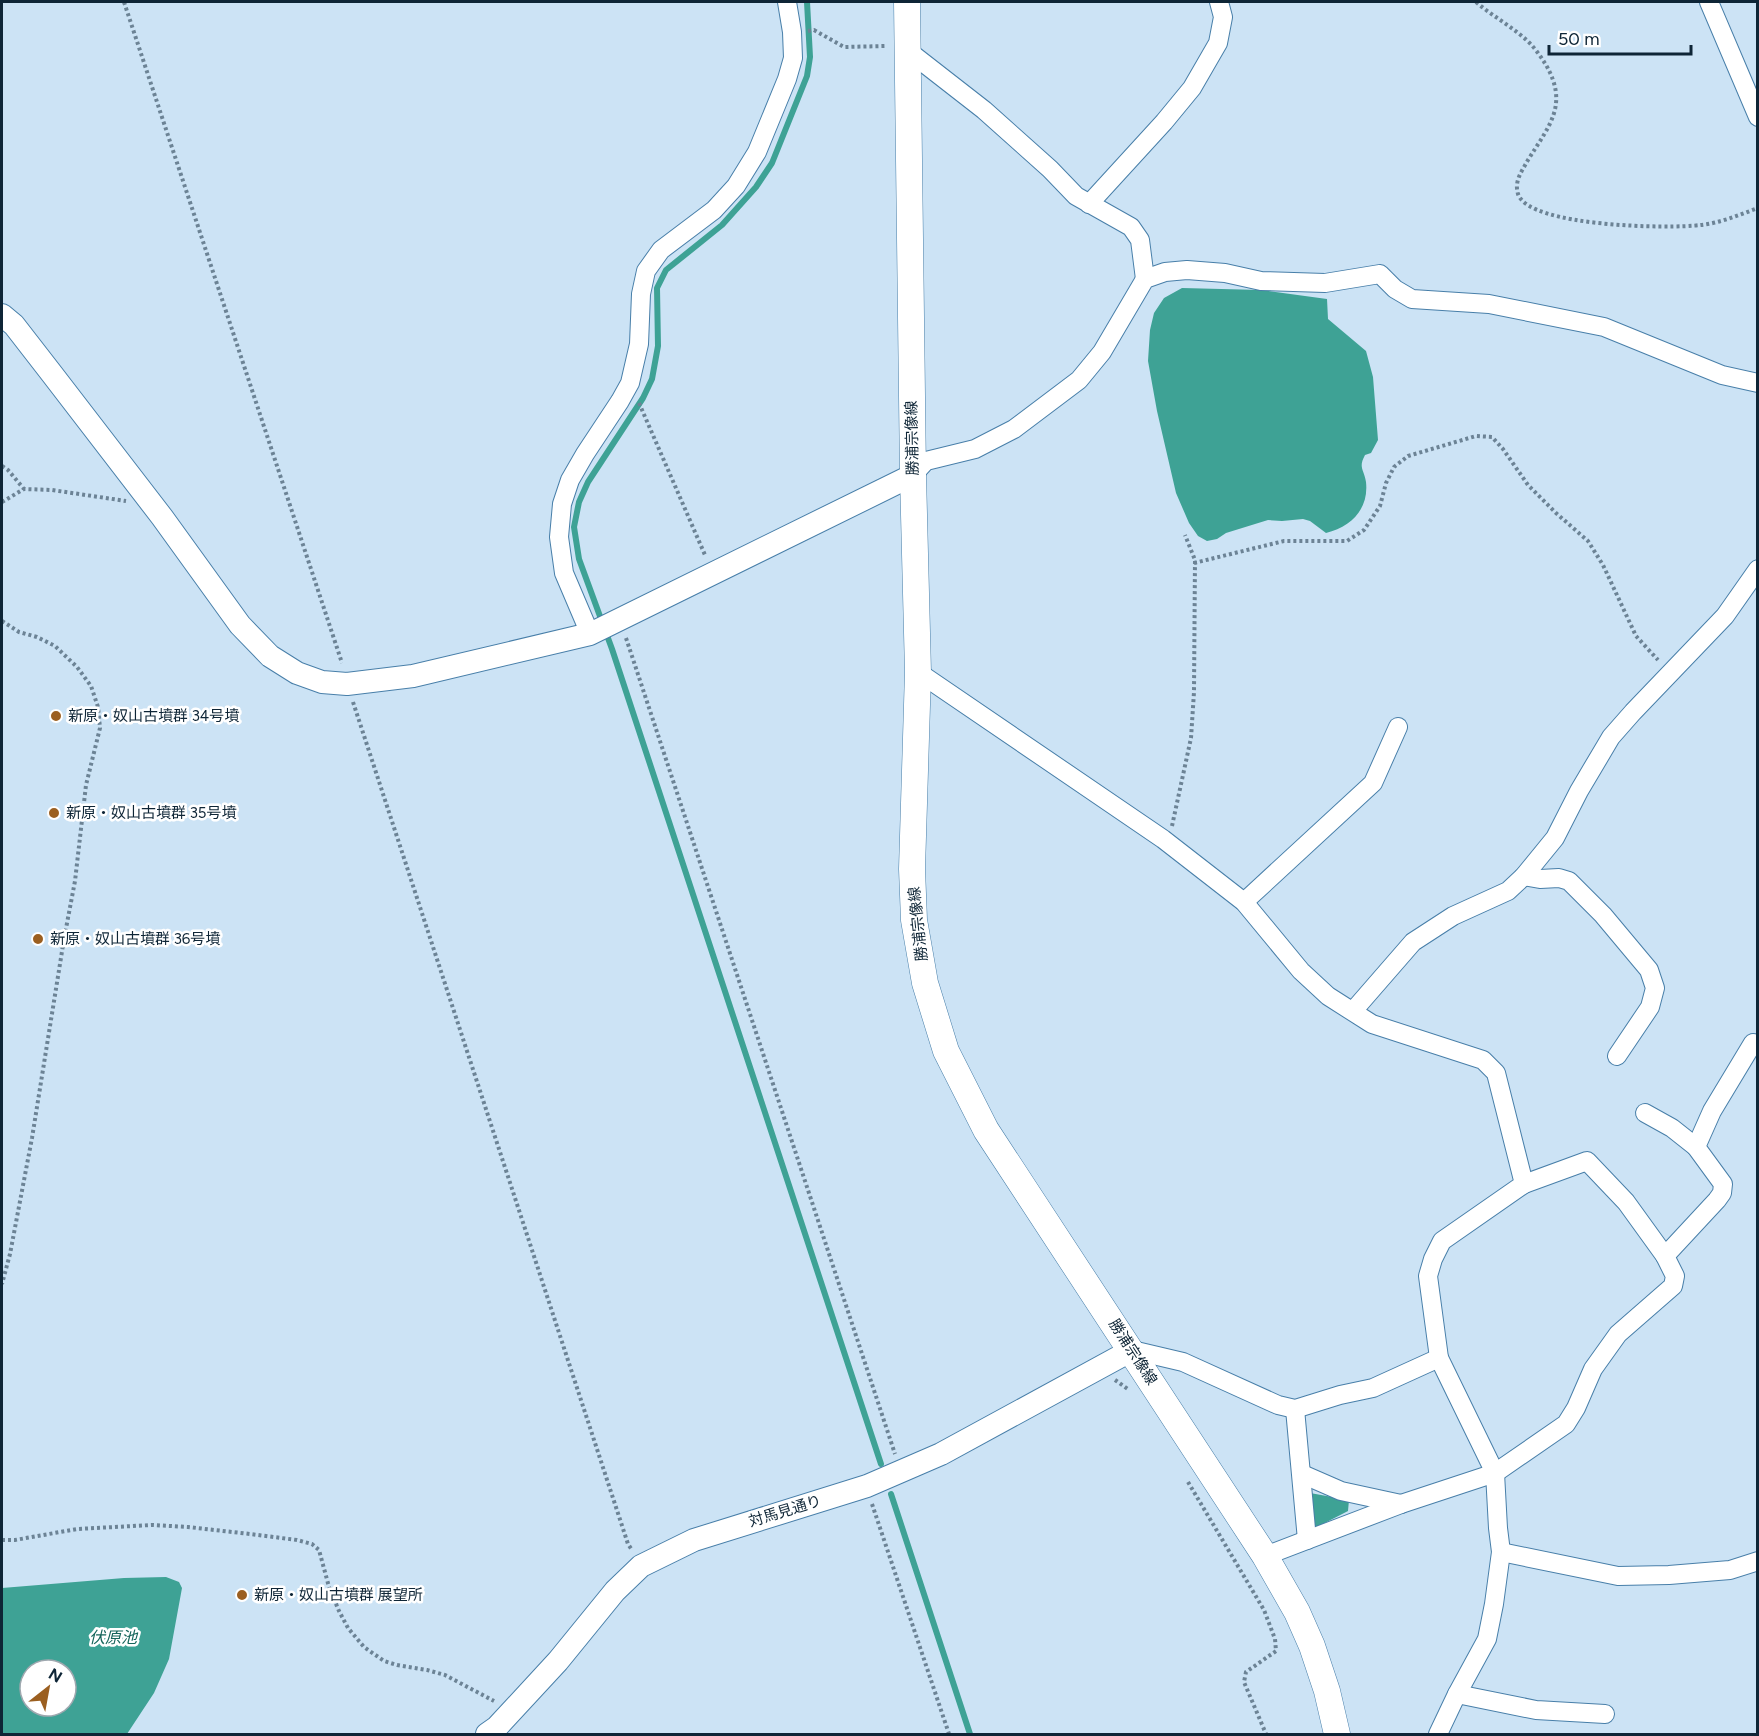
<svg xmlns="http://www.w3.org/2000/svg" width="1759" height="1736" font-family="Figtree,'Noto Sans JP',sans-serif">
  <rect width="100%" height="100%" fill="#cce3f5"/>
  <g fill="#3ea295" fill-rule="evenodd">
    <path d="M1182,288L1261,290L1327,299L1328,319L1366,351L1373,377L1378,440L1371,453L1365,455C1358,468 1364,469 1366,482C1369,509 1351,527 1326,533L1310,521L1303,519L1282,521L1268,520L1226,533L1217,539L1207,541L1198,536L1189,523L1176,493L1157,411L1148,361L1150,330L1154,313L1164,298Z"/>
    <path d="M1310,1493L1349,1500L1348,1511L1315,1528Z"/>
    <path d="M166,1577L179,1582L182,1588L169,1659L154,1693L127,1734H2V1588L124,1578ZM30,1670H66V1706H30Z"/>
  </g>
  <g fill="none" stroke-linecap="round" stroke-linejoin="round">
    <g stroke="#3ea295" stroke-width="6">
      <path d="M807,2L810,57L807,76L772,163L756,187L722,225L666,270L657,288L658,346L652,379L643,398L588,482L579,502L574,527L579,559L612,649L881,1464"/>
      <path d="M891,1494L970,1734"/>
    </g>
    <g stroke="#487fa9" stroke-width="20">
      <g id="minor">
        <path d="M1709,2L1758,117"/>
        <path d="M907,50L984,110L1050,169L1076,196L1131,227L1140,240L1145,279"/>
        <path d="M1089,204L1164,122L1192,88L1218,43L1223,17L1219,2"/>
        <path d="M913,475L926,461L975,449L1014,429L1079,380L1102,352L1145,279L1165,272L1187,270L1225,273L1261,281L1325,283L1380,274L1395,289L1412,299L1489,304L1604,327L1722,375L1758,383"/>
        <path d="M590,634L564,573L559,537L562,504L570,480L585,454L620,401L630,383L639,344L641,294L646,271L661,250L714,210L736,186L757,152L787,79L793,58L792,32L787,2"/>
        <path d="M918,672L1163,839L1244,902L1301,971L1328,996L1372,1024L1483,1060L1496,1073L1524,1184L1442,1241L1433,1259L1428,1276L1439,1358L1495,1473L1498,1528L1501,1552L1494,1604L1487,1639L1457,1694L1438,1734"/>
        <path d="M1524,876L1540,879L1559,878L1569,881L1603,915L1649,970L1655,988L1650,1007L1617,1056"/>
        <path d="M1244,902L1373,783L1398,727"/>
        <path d="M1353,1011L1413,942L1453,916L1508,891L1524,876L1555,838L1579,791L1611,737L1633,712L1725,616L1758,569"/>
        <path d="M1645,1113L1672,1128L1696,1147"/>
        <path d="M1524,1184L1587,1161L1626,1202L1665,1256"/>
        <path d="M1132,1350L1183,1362L1278,1405L1295,1409L1340,1395L1373,1388L1439,1358"/>
        <path d="M1295,1409L1307,1540"/>
        <path d="M1302,1474L1341,1491L1401,1504"/>
        <path d="M1501,1552L1618,1576L1669,1575L1730,1570L1758,1561"/>
        <path d="M1265,1556L1401,1504L1495,1473L1566,1424L1576,1408L1593,1369L1618,1334L1673,1286L1675,1276L1665,1256L1717,1200L1722,1193L1723,1184L1696,1147L1712,1111L1753,1043"/>
        <path d="M1457,1694L1536,1710L1605,1714"/>
      </g>
    </g>
    <g stroke="#487fa9" stroke-width="24">
      <g id="tertiary">
        <path d="M2,315L14,325L52,374L162,517L240,625L270,656L297,673L322,682L347,684L413,676L590,634L913,475"/>
        <path d="M487,1734L497,1727L558,1661L615,1591L641,1566L694,1540L867,1486L941,1454L1132,1350"/>
      </g>
    </g>
    <g stroke="#487fa9" stroke-width="27">
      <path id="secondary" d="M907,2L913,475L918,672L912,869L914,920L925,983L946,1051L986,1130L1265,1556L1297,1612L1312,1646L1327,1691L1337,1734"/>
    </g>
    <g stroke="#6c8395" stroke-width="4" stroke-dasharray="3 3" stroke-linecap="butt">
      <path d="M124,2L342,663"/>
      <path d="M1476,2C1491,15 1508,24 1523,37C1532,44 1540,55 1546,65C1569,105 1549,126 1528,160C1522,171 1514,181 1518,194C1529,227 1669,229 1701,225C1720,223 1739,215 1758,208"/>
      <path d="M808,31L814,30L844,47L886,46"/>
      <path d="M639,403L705,555"/>
      <path d="M2,466L8,470L24,489"/>
      <path d="M2,502L24,489L52,490L126,501"/>
      <path d="M1194,563L1284,541H1347L1364,530L1380,506L1386,483L1394,467L1408,456L1476,436L1492,437L1503,449L1528,485L1556,513L1588,541L1603,565L1636,636L1658,660"/>
      <path d="M2,621L19,632L37,637L55,646L77,667L91,686L98,707L100,728L86,785L75,881L64,939L32,1138L10,1254L2,1284"/>
      <path d="M626,638L895,1454"/>
      <path d="M353,702L628,1544L632,1550"/>
      <path d="M1172,826L1191,738L1194,692L1195,560L1185,535"/>
      <path d="M1115,1380L1129,1390"/>
      <path d="M1188,1482L1264,1610L1275,1639L1276,1651L1246,1672L1244,1682L1266,1734"/>
      <path d="M872,1504L949,1734"/>
      <path d="M2,1540H15L77,1529L152,1525L188,1527L250,1534L297,1540L312,1544L319,1550L329,1587L339,1611L348,1628L364,1647L384,1661L397,1665L427,1670L445,1675L494,1701"/>
    </g>
    <use href="#minor" stroke="#fff" stroke-width="18"/>
    <use href="#tertiary" stroke="#fff" stroke-width="22"/>
    <use href="#secondary" stroke="#fff" stroke-width="26"/>
  </g>
  <g fill="#9b5f20" stroke="#fff" stroke-width="2">
    <circle cx="56" cy="716" r="6"/>
    <circle cx="54" cy="813" r="6"/>
    <circle cx="38" cy="939" r="6"/>
    <circle cx="242" cy="1595" r="6"/>
  </g>
  <g text-anchor="middle" stroke-width="5" stroke-linejoin="round" paint-order="stroke">
    <g font-size="15" fill="#0e2536" stroke="#fff">
      <text transform="translate(912 438) rotate(-91)" y="5">勝浦宗像線</text>
      <text transform="translate(918 924) rotate(-96)" y="5">勝浦宗像線</text>
      <text transform="translate(1133 1352) rotate(57)" y="5">勝浦宗像線</text>
      <text transform="translate(785 1511) rotate(-17)" y="5">対馬見通り</text>
    </g>
    <g font-size="15" fill="#0e2536" stroke="#fff" text-anchor="start">
      <text x="68" y="721">新原・奴山古墳群 34号墳</text>
      <text x="66" y="818">新原・奴山古墳群 35号墳</text>
      <text x="50" y="944">新原・奴山古墳群 36号墳</text>
      <text x="254" y="1600">新原・奴山古墳群 展望所</text>
    </g>
    <g font-size="16" font-style="italic" fill="#15655b" stroke="#fff">
      <text x="113" y="1643">伏原池</text>
    </g>
  </g>
  <rect width="1759" height="1736" fill="none" stroke="#0e2536" stroke-width="6"/>
  <g transform="translate(48 1688) rotate(31)"><circle r="28" fill="#ffffff" stroke="#9fa8af" stroke-width="1.5"/>
  <path d="M0-4.5L10 22L0 15L-10 22Z" fill="#9b5f20"/>
  <text y="-9" font-size="16" font-weight="bold" text-anchor="middle" fill="#0e2536">N</text>
  </g>
  <path d="M1549 45v9h142v-9" fill="none" stroke="#0e2536" stroke-width="3"/>
  <text x="1558" y="45" font-size="18" fill="#0e2536" stroke="#ffffff" stroke-width="4.5" paint-order="stroke">50 m</text>
</svg>
